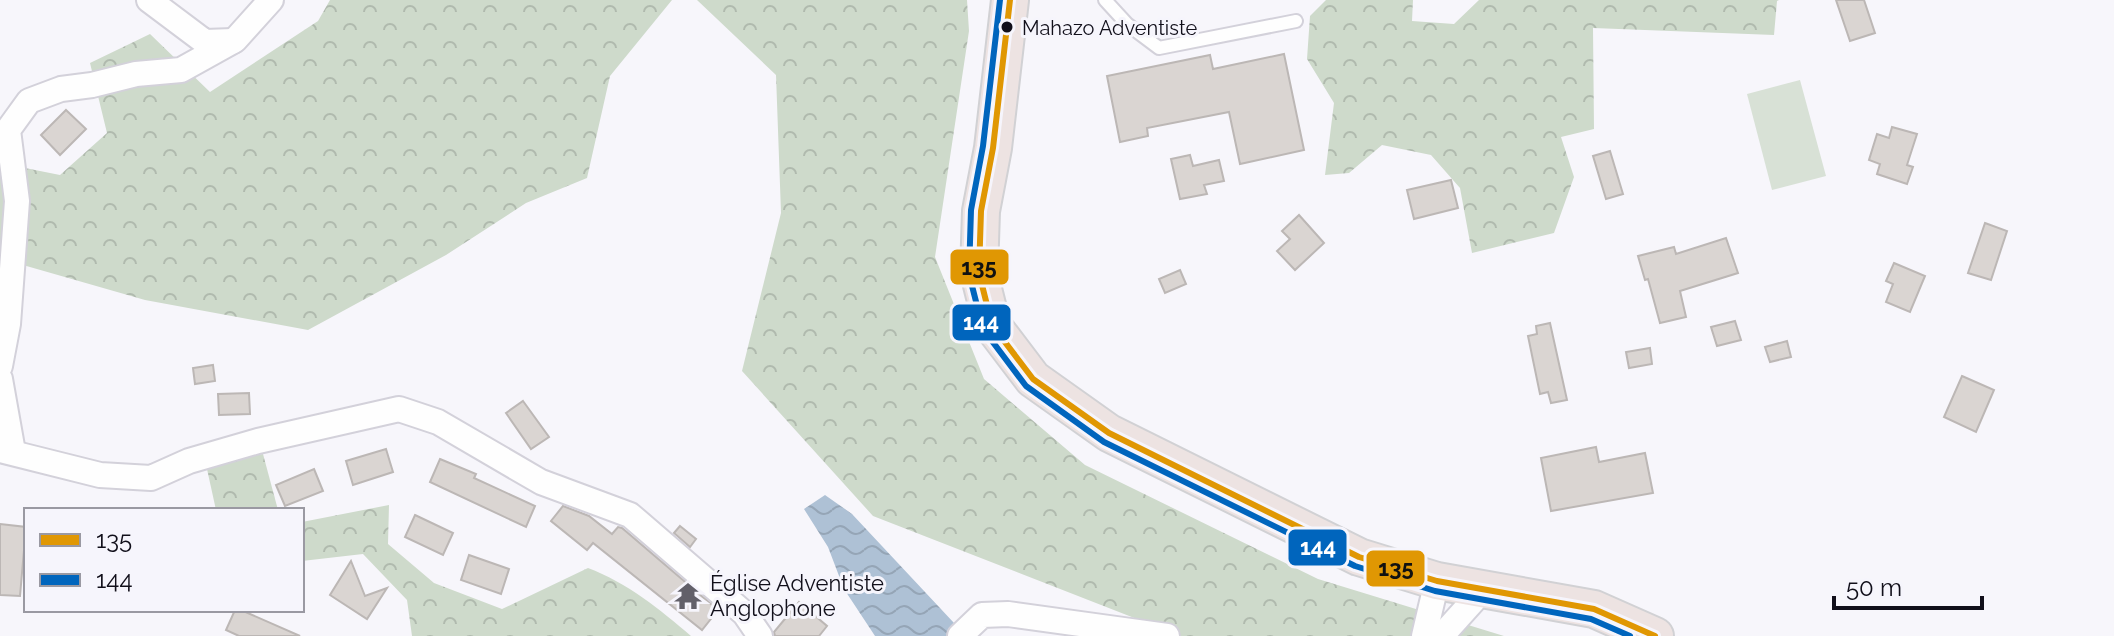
<svg xmlns="http://www.w3.org/2000/svg" width="2114" height="636" font-family="Raleway,sans-serif">
  <defs>
    <pattern id="forest-crowns" width="20" height="18" patternUnits="userSpaceOnUse" patternTransform="scale(2)"><rect width="20" height="18" fill="#cedacb"/><path d="M2 6a3 3 0 1 1 6 0M12 15a3 3 0 1 1 6 0" fill="none" stroke="#b0baae"/></pattern>
    <pattern id="water-waves" width="16" height="10" patternUnits="userSpaceOnUse" patternTransform="scale(2)"><rect width="16" height="10" fill="#aec1d5"/><path d="M0 5q4-4 8 0t8 0" fill="none" stroke="#95a5b6"/></pattern>
  </defs>
  <rect width="100%" height="100%" fill="#f7f6fb"/>
  <path fill="#d8e1d6" d="M1800,80L1826,176L1772,190L1747,94Z"/>
  <g fill="url(#forest-crowns)">
    <path d="M330,0H672L610,76L587,178L526,203L446,255L308,330L145,300L9,261L0,285V163L60,175L107,133L90,63L150,34L210,92L318,21Z"/>
    <path d="M697,0H967L969,31L935,257L984,379L1085,465L1318,579L1504,636H1160L1142,621L873,516L742,371L781,213L776,75Z"/>
    <path d="M1326,0H1413L1412,21L1454,24L1479,0H1779L1777,1L1774,35L1593,28L1594,129L1561,137L1574,177L1554,233L1472,253L1460,188L1431,155L1382,145L1349,173L1325,175L1334,103L1307,59L1310,16Z"/>
    <path d="M263,454L278,510H216L205,460Z"/>
    <path d="M389,505L388,544L434,583L502,609L588,568C626,582 661,610 691,636H412L407,600L363,554L302,561V522Z"/>
  </g>
  <path fill="url(#water-waves)" d="M825,495L852,514L954,623L946,636H875L844,589L828,547L804,509Z"/>
  <g fill="#dad5d2" stroke="#bcb7b5" stroke-width="2">
    <path d="M1836,0H1864L1875,33L1850,41Z"/>
    <path d="M1284,54L1304,150L1240,164L1229,112L1147,128L1148,136L1120,142L1107,76L1210,55L1213,69Z"/>
    <path d="M66,110L86,129L60,155L41,135Z"/>
    <path d="M1892,127L1917,134L1907,165L1913,167L1907,184L1877,174L1880,164L1869,160L1877,134L1889,138Z"/>
    <path d="M1610,151L1623,194L1606,199L1593,156Z"/>
    <path d="M1190,155L1193,166L1219,160L1224,181L1204,185L1207,194L1180,199L1171,159Z"/>
    <path d="M1451,180L1458,208L1414,219L1407,190Z"/>
    <path d="M1299,215L1324,243L1295,270L1277,251L1290,239L1282,231Z"/>
    <path d="M1985,223L2007,231L1991,280L1968,273Z"/>
    <path d="M1726,238L1738,273L1680,291L1686,317L1660,323L1648,279L1645,280L1638,256L1674,247L1676,254Z"/>
    <path d="M1894,263L1925,276L1910,312L1886,302L1893,284L1886,281Z"/>
    <path d="M1180,270L1186,284L1165,293L1159,279Z"/>
    <path d="M1735,321L1741,340L1717,346L1711,327Z"/>
    <path d="M1550,323L1567,400L1551,403L1548,392L1540,394L1528,336L1537,334L1536,326Z"/>
    <path d="M1787,341L1791,357L1770,362L1765,347Z"/>
    <path d="M1650,348L1652,364L1629,368L1626,352Z"/>
    <path d="M213,365L215,381L195,384L193,368Z"/>
    <path d="M1962,376L1994,390L1976,432L1944,417Z"/>
    <path d="M249,393L250,414L219,415L218,394Z"/>
    <path d="M523,401L549,437L531,449L506,413Z"/>
    <path d="M1596,447L1599,462L1645,453L1653,493L1551,511L1541,458Z"/>
    <path d="M386,449L393,472L353,485L346,461Z"/>
    <path d="M440,459L476,474L474,478L535,506L526,527L430,482Z"/>
    <path d="M314,469L323,491L285,506L276,485Z"/>
    <path d="M563,506L589,516L612,534L618,527L622,528L718,610L702,630L593,543L587,550L551,521Z"/>
    <path d="M415,515L453,533L443,555L405,537Z"/>
    <path d="M0,524L26,527L20,596L0,595Z"/>
    <path d="M680,526L696,539L690,547L674,533Z"/>
    <path d="M469,555L509,569L501,594L461,580Z"/>
    <path d="M351,561L365,596L387,588L367,619L330,595Z"/>
    <path d="M799,602L827,626L819,636H775L774,632Z"/>
    <path d="M235,610H241L300,636H239L226,630Z"/>
  </g>
  <g fill="none" stroke-linecap="round" stroke-linejoin="round">
    <g stroke="#d3d1da" stroke-width="16">
      <path id="service" d="M1105,0L1127,24L1159,48L1296,21"/>
    </g>
    <g stroke="#d3d1da" stroke-width="28">
      <g id="minor">
        <path d="M149,0L205,42L233,41"/>
        <path d="M0,366L8,324L17,201L8,130L29,101L61,89L92,85L136,74L181,70L235,40L271,0"/>
        <path d="M0,379L13,452"/>
        <path d="M0,450L100,475L151,478L189,461L258,441L399,409L438,422L541,482L630,515L745,614L760,636"/>
        <path d="M960,636L982,615L1008,614L1167,636"/>
        <path d="M1424,636L1437,581"/>
        <path d="M1435,636L1446,631L1482,591"/>
      </g>
    </g>
    <g stroke="#d1d1d4" stroke-width="40">
      <path id="primary" d="M1010,0L993,148L981,211L979,273L992,325L1033,379L1109,433L1359,557L1437,581L1594,609L1655,636"/>
    </g>
    <use href="#service" stroke="#fefefe" stroke-width="12"/>
    <use href="#minor" stroke="#fefefe" stroke-width="24"/>
    <use href="#primary" stroke="#ede3e2" stroke-width="36"/>
    <g stroke="#f6f5fc" stroke-width="12">
      <path id="bus-1" d="M1010,0L993,148L981,211L979,273L992,325L1033,379L1109,433L1359,557L1437,581L1594,609L1655,636"/>
    </g>
    <g stroke="#f6f5fc" stroke-width="12">
      <path id="bus-2" d="M1000,0L983,146L971,210L969,274L983,329L1026,386L1104,442L1355,566L1435,591L1591,619L1630,636"/>
    </g>
    <use href="#bus-1" stroke="#e09703" stroke-width="6"/>
    <use href="#bus-2" stroke="#0065bd" stroke-width="6"/>
  </g>
  <defs>
    <g id="temple-bare" transform="scale(2.16)"><path d="M0-6L5-2H3V0L6.5 2.5H4V6H1.5V3h-3V6H-4V2.5H-6.5L-3 0V-2H-5Z" fill="#626069" stroke="#f6f5fc" stroke-width="2.5" paint-order="stroke"/></g>
  </defs>
  <g fill-rule="evenodd">
    <use href="#temple-bare" x="688" y="596"/>
  </g>
  <circle fill="#110f1a" stroke="#f6f5fc" stroke-width="3" cx="1007" cy="27" r="7"/>
  <g text-anchor="middle" stroke-width="6" stroke-linejoin="round" paint-order="stroke">
    <g font-size="20" fill="#110f1a" stroke="#f6f5fc" text-anchor="start">
      <text x="1022" y="35">Mahazo Adventiste</text>
    </g>
    <g font-size="22" fill="#110f1a" stroke="#f6f5fc" text-anchor="start">
      <text x="710" y="591">Église Adventiste<tspan x="710" dy="25">Anglophone</tspan></text>
    </g>
  </g>
  <g stroke="#f6f5fc" stroke-width="3">
    <rect x="949" y="248" width="61" height="38" rx="8" fill="#e09703"/>
    <rect x="951" y="303" width="61" height="39" rx="8" fill="#0065bd"/>
    <rect x="1287" y="528" width="61" height="39" rx="8" fill="#0065bd"/>
    <rect x="1365" y="549" width="61" height="39" rx="8" fill="#e09703"/>
  </g>
  <g font-size="22" text-anchor="middle" font-weight="bold" fill="#fff">
    <text x="981" y="330">144</text>
    <text x="1318" y="555">144</text>
  </g>
  <g font-size="22" text-anchor="middle" font-weight="bold" fill="#111">
    <text x="979" y="275">135</text>
    <text x="1396" y="576">135</text>
  </g>
  <rect x="24" y="508" width="280" height="104" fill="#f6f5fc" stroke="#9a99a2" stroke-width="2"/>
  <rect x="40" y="534" width="40" height="12" fill="#e09703" stroke="#9a99a2" stroke-width="2"/>
  <text x="96" y="548" font-size="24" fill="#110f1a">135</text>
  <rect x="40" y="574" width="40" height="12" fill="#0065bd" stroke="#9a99a2" stroke-width="2"/>
  <text x="96" y="588" font-size="24" fill="#110f1a">144</text>
  <path d="M1834 596v12h148v-12" fill="none" stroke="#110f1a" stroke-width="4"/>
  <text x="1846" y="596" font-size="24" fill="#110f1a" stroke="#f6f5fc" stroke-width="6" paint-order="stroke">50 m</text>
</svg>
